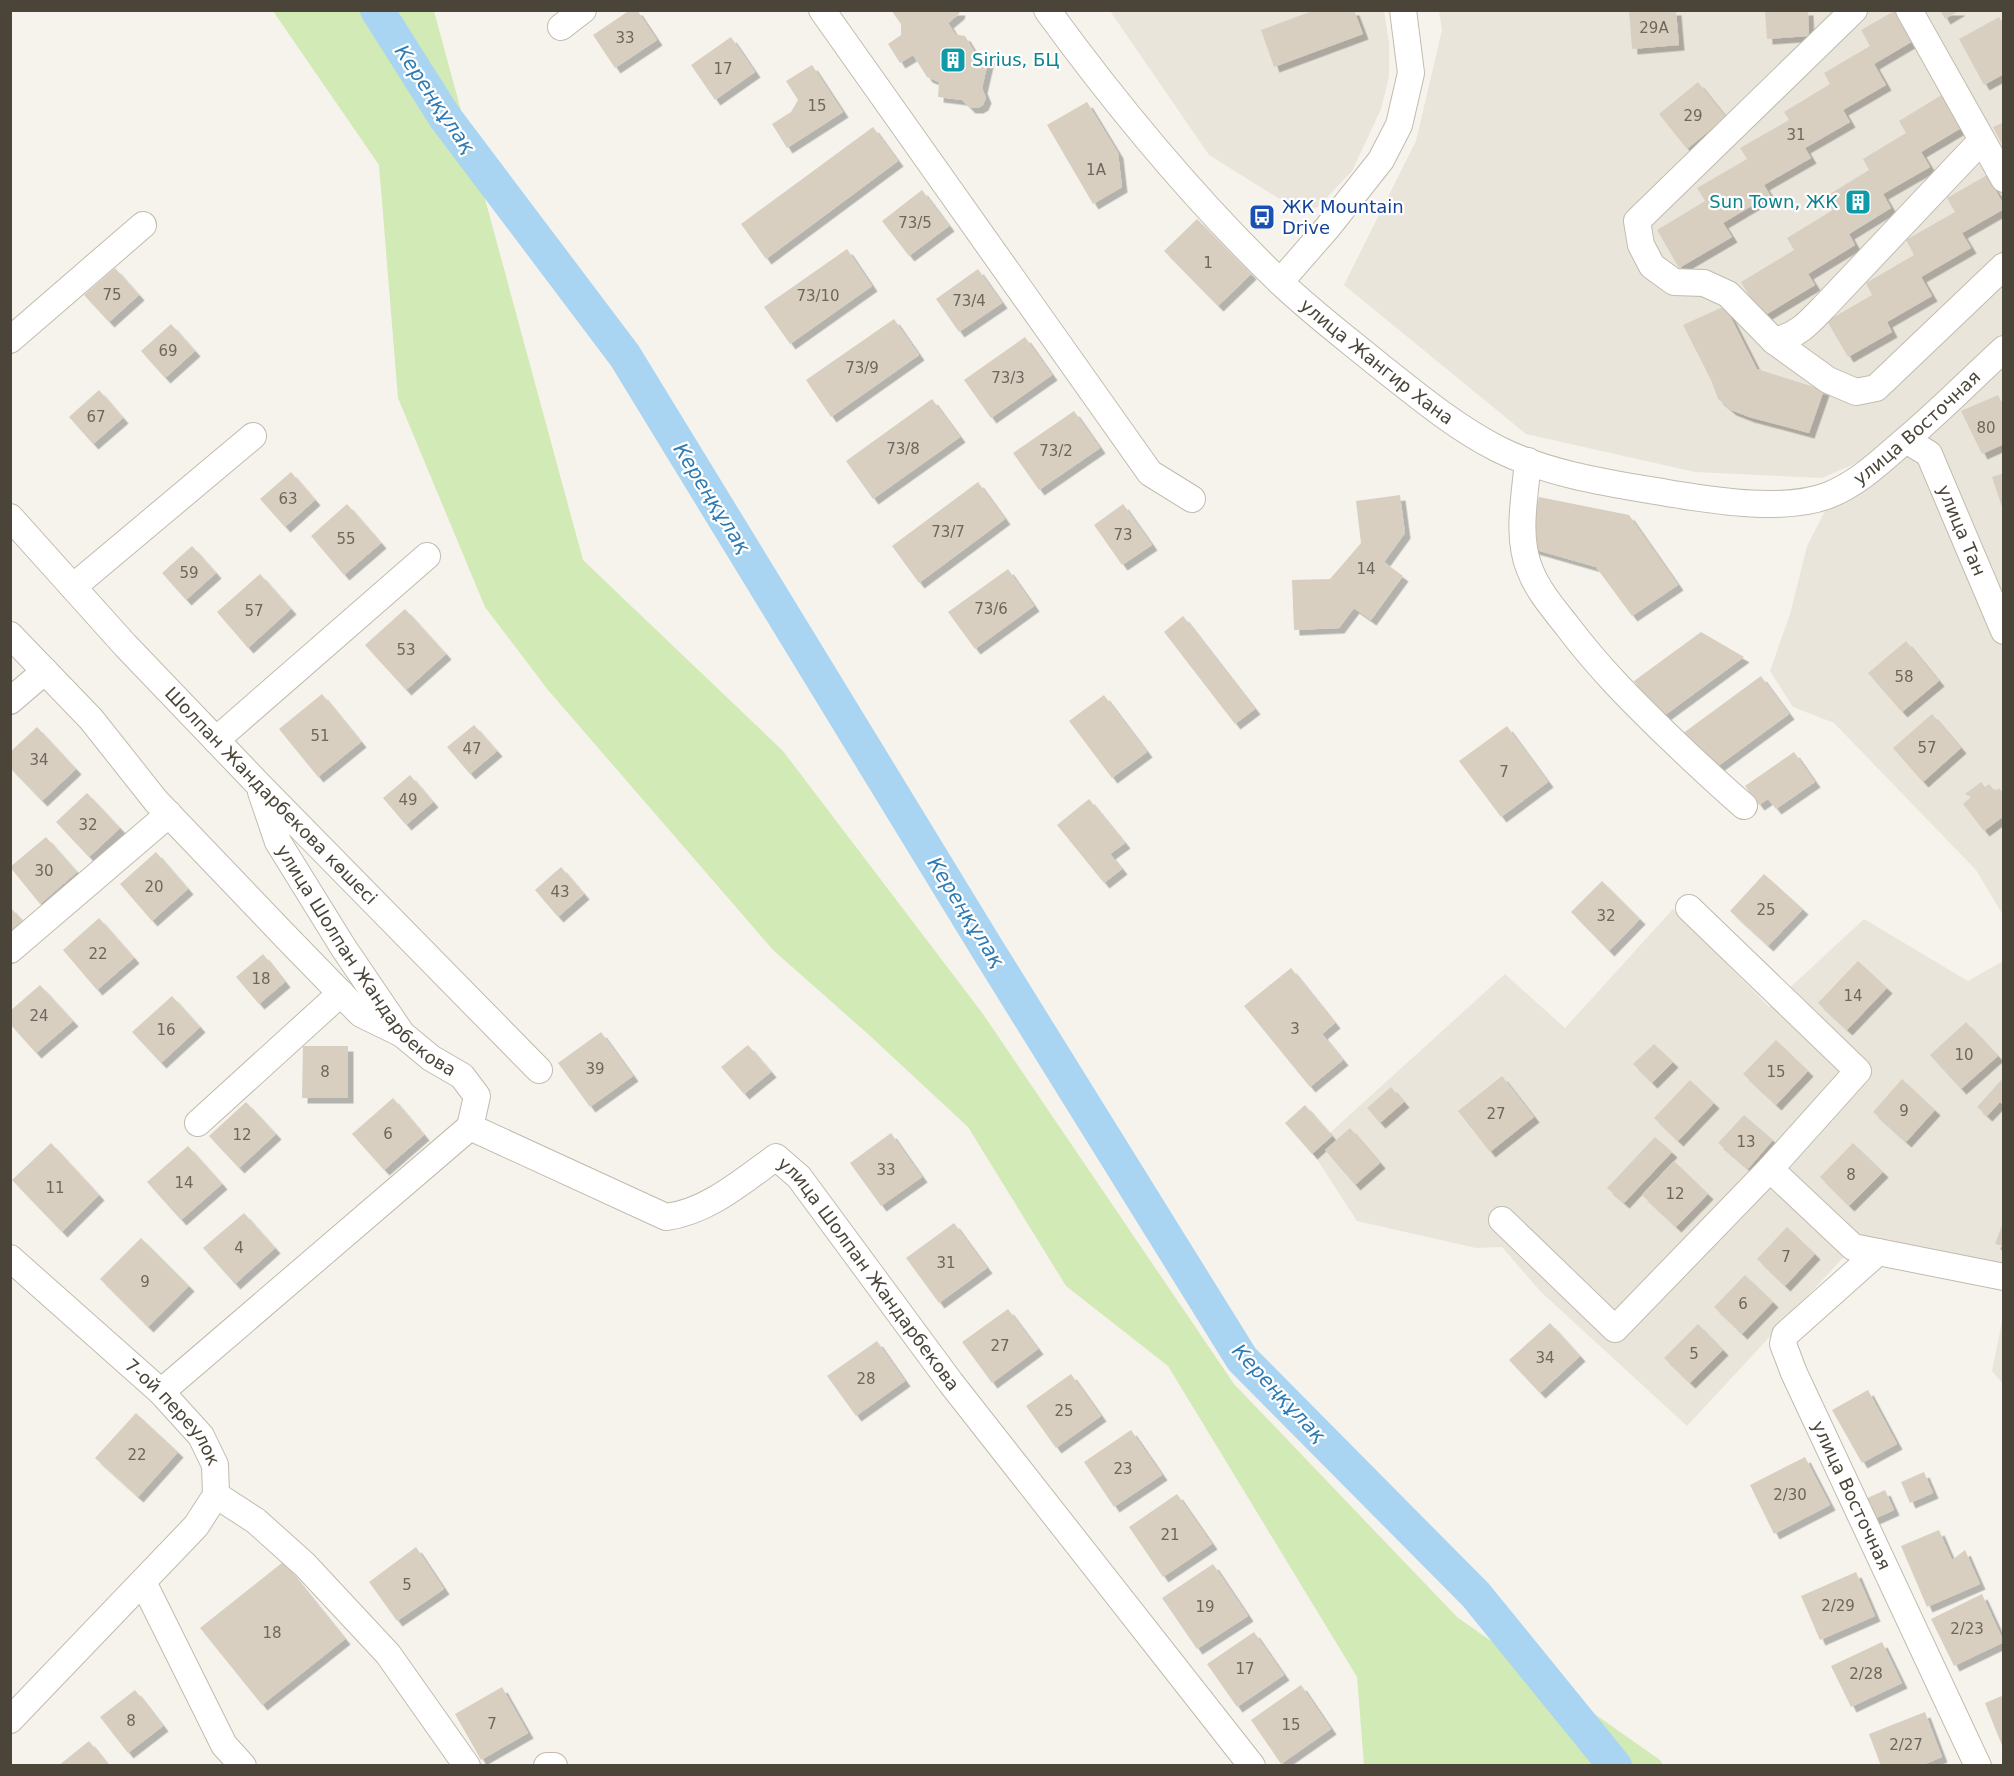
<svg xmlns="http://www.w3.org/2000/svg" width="2014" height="1776" font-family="'DejaVu Sans',sans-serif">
  <defs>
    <filter id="shadow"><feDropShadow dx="5.5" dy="5.5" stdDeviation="0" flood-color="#0004"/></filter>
  </defs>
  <rect width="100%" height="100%" fill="#f6f3ec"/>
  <g fill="#eae5da">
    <path d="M1110,11H1384L1389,42V77L1381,109L1352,171L1318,207L1299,211L1209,155Z"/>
    <path d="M1439,11H2003V334L1905,440L2003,343V915L1976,870L1834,723L1793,707L1770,671L1790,614L1807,546L1827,507L1900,444L1822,478L1695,472L1526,434L1344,285L1416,141L1442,30Z"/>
    <path d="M1673,909L1769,1007L1864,919L1968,981L2003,961V1277L1853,1247L1687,1426L1541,1292L1502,1247L1476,1248L1357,1221L1311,1150L1505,974L1565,1028Z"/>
    <path d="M2003,1317L2004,1384H2003L1992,1371Z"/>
  </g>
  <path fill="#d2eab5" d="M273,11H434L583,560L783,751L983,1014L1234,1384L1457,1617L1660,1760L1663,1765H1364L1357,1677L1168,1366L1066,1286L968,1127L868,1034L773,950L548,690L485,607L398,398L379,165Z"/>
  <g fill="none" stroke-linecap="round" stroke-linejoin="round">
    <path stroke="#a9d4f2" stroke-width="34" d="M377,10L444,116L625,356L988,950L1242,1359L1476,1595L1615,1766"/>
  </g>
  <g fill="#d8cfc1" filter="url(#shadow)">
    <path d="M630,10H637L657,40L615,68L593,35Z"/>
    <path d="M891,10H960L959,14L948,23L955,34L965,36L977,56L989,58L982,88L986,98L983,105L978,108H970L962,100L938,97L939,82L927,77L913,55L900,63L888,44L901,35V24Z"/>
    <path d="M1315,10H1354L1363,34L1274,67L1261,30Z"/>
    <path d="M1629,10H1676L1679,45L1632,49Z"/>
    <path d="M1765,10H1808L1809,36L1767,39Z"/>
    <path d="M1896,10L1913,41L1874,64L1886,85L1843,110L1850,122L1805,148L1811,158L1764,185L1770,195L1723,223L1732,237L1679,268L1657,230L1705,201L1697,188L1747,159L1740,148L1789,120L1784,112L1830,84L1824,73L1870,46L1861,30Z"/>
    <path d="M1940,10H1960L1945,19Z"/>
    <path d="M1999,17L2004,25V74L1984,85L1959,39Z"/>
    <path d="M731,37L755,72L715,100L691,65Z"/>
    <path d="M812,65L843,112L787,148L772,124L791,112L798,100L786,81Z"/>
    <path d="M1698,82L1726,117L1687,149L1659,114Z"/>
    <path d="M1943,94L1963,127L1921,152L1930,167L1883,194L1891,208L1849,234L1855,245L1808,274L1815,285L1762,317L1741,282L1794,250L1787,238L1833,210L1825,197L1869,170L1863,159L1906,133L1899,121Z"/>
    <path d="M1087,102L1118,153L1122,187L1093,204L1047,125Z"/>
    <path d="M2004,122V148L1993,127Z"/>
    <path d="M873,127L898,161L766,259L741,224Z"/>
    <path d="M1987,175L2004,205V209L1962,233L1971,248L1921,277L1932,296L1887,322L1892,332L1848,357L1827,321L1872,295L1866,283L1914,255L1906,240L1955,212L1947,198Z"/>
    <path d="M922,190L949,226L909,256L882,221Z"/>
    <path d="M1197,219L1251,274L1218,306L1164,251Z"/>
    <path d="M847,249L872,286L790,344L764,307Z"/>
    <path d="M115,268L139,295L109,322L84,295Z"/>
    <path d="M978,269L1002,303L959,332L936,299Z"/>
    <path d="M1725,306L1757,369L1824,390L1809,433L1749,417L1731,410L1718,399L1711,380L1683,325Z"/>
    <path d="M894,319L919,355L831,417L806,380Z"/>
    <path d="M171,324L195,351L165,378L141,351Z"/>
    <path d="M1025,337L1052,375L991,418L964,380Z"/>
    <path d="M99,390L123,418L93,444L69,417Z"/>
    <path d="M1998,395L2004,407V444L1982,454L1961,411Z"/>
    <path d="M932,399L960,437L873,499L846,461Z"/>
    <path d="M1074,411L1100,448L1039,490L1013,453Z"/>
    <path d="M291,472L315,500L285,527L260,499Z"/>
    <path d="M2004,473V510H2003L1992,477Z"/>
    <path d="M978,482L1005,519L919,583L892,546Z"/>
    <path d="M1400,495L1405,533L1384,562L1403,576L1371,620L1354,608L1339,628L1294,630L1292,580L1330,579L1361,543L1356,501Z"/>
    <path d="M1539,497L1629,515L1678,585L1632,616L1596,567L1526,547Z"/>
    <path d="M347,504L381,543L344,575L311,536Z"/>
    <path d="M1123,504L1152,545L1122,565L1094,525Z"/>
    <path d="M192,546L216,573L186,600L162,573Z"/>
    <path d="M1008,569L1034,606L975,649L948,612Z"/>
    <path d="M260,574L291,609L248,648L217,612Z"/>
    <path d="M405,609L446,654L406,690L365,645Z"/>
    <path d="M1183,616L1255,709L1235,724L1164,632Z"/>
    <path d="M1701,632L1744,657L1661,718L1634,681Z"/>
    <path d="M1906,641L1939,681L1902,712L1868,673Z"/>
    <path d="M1761,676L1789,714L1710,772L1682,734Z"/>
    <path d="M322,694L361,742L318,777L279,729Z"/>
    <path d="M1104,695L1147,752L1112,778L1069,721Z"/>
    <path d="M1932,714L1961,748L1923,782L1893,748Z"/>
    <path d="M474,725L497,751L470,774L447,747Z"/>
    <path d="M1507,726L1548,782L1501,817L1459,761Z"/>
    <path d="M37,727L76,769L42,801L10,768V752Z"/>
    <path d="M1794,752L1815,782L1776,809L1768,799L1759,805L1745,786Z"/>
    <path d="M410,775L433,802L406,825L383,798Z"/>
    <path d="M1981,782L1985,787L1989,784L1995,791L1999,788L2004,794V816L1984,831L1963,804L1971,797L1965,794Z"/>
    <path d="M87,793L120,828L89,857L56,822Z"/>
    <path d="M1089,799L1125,843L1110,854L1122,869L1104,883L1057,825Z"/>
    <path d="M46,837L77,872L40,904L10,867Z"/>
    <path d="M156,852L188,889L152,921L120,884Z"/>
    <path d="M561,867L584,894L558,917L535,890Z"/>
    <path d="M1764,874L1803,909L1768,946L1730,911Z"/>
    <path d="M1602,881L1640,919L1609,951L1571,912Z"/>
    <path d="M10,907L23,921L10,932Z"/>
    <path d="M99,918L134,958L97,990L63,950Z"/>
    <path d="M263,954L285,982L259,1004L236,977Z"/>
    <path d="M1858,961L1887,988L1847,1030L1818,1003Z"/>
    <path d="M1291,968L1335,1023L1322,1034L1343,1060L1310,1087L1244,1006Z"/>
    <path d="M40,985L73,1021L36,1053L10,1024V1011Z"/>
    <path d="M172,996L200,1027L161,1063L132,1032Z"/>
    <path d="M1966,1022L1998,1056L1961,1089L1930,1055Z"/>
    <path d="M601,1032L633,1076L590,1107L558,1063Z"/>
    <path d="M1776,1040L1808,1071L1776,1105L1743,1074Z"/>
    <path d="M1654,1044L1673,1062L1652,1083L1633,1064Z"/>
    <path d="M748,1045L771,1072L744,1094L721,1067Z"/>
    <path d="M303,1046H348V1098H302Z"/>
    <path d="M1502,1076L1534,1117L1490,1152L1458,1111Z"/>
    <path d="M2004,1077V1106L2000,1102L1987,1116L1977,1107Z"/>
    <path d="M1902,1079L1935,1110L1906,1142L1873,1112Z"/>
    <path d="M1690,1080L1714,1103L1678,1141L1654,1118Z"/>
    <path d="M1391,1087L1404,1102L1380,1123L1367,1108Z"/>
    <path d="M393,1098L424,1135L384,1170L352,1134Z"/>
    <path d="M246,1102L276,1134L239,1168L209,1136Z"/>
    <path d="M1305,1105L1332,1136L1312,1154L1285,1123Z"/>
    <path d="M1744,1115L1773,1140L1748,1169L1718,1143Z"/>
    <path d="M1350,1128L1380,1163L1355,1185L1325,1150Z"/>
    <path d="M891,1133L922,1177L881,1206L850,1163Z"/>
    <path d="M1655,1137L1672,1152L1624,1203L1607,1188Z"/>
    <path d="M51,1143L99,1195L62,1232L12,1180Z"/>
    <path d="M1853,1143L1883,1172L1849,1206L1820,1177Z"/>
    <path d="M188,1146L222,1184L181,1220L147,1182Z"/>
    <path d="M1674,1161L1708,1194L1676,1227L1642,1195Z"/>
    <path d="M244,1213L275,1248L235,1284L203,1248Z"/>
    <path d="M2004,1220V1246L1995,1244Z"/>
    <path d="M954,1223L987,1268L939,1303L906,1258Z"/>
    <path d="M1787,1227L1815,1254L1785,1286L1757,1259Z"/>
    <path d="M141,1238L189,1286L148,1327L100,1279Z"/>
    <path d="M1745,1275L1773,1302L1742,1334L1714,1307Z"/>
    <path d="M1008,1309L1038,1349L992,1383L962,1342Z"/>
    <path d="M1550,1323L1580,1356L1540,1393L1509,1360Z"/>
    <path d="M1698,1324L1723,1350L1690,1383L1664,1358Z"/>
    <path d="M877,1341L905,1381L856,1416L827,1376Z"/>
    <path d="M1071,1374L1101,1416L1056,1448L1026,1406Z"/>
    <path d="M1868,1390L1897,1444L1862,1463L1832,1410Z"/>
    <path d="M136,1413L178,1452L138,1497L95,1458Z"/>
    <path d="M1131,1430L1162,1475L1114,1507L1084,1462Z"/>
    <path d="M1805,1457L1830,1505L1774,1534L1750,1485Z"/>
    <path d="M1924,1472L1933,1493L1910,1503L1901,1482Z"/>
    <path d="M1885,1490L1894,1510L1872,1520L1863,1500Z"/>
    <path d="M1177,1494L1212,1544L1163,1577L1129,1527Z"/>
    <path d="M1939,1530L1952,1560L1965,1550L1980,1584L1927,1607L1901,1546Z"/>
    <path d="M416,1547L444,1589L397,1621L369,1582Z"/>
    <path d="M283,1562L345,1639L262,1705L200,1628Z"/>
    <path d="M1213,1564L1248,1616L1197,1649L1162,1598Z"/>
    <path d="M1856,1572L1875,1616L1820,1640L1801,1596Z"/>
    <path d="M1982,1594L2004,1642L1954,1666L1931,1619Z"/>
    <path d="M1254,1632L1284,1675L1237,1707L1207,1664Z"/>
    <path d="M1882,1642L1902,1683L1851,1707L1831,1666Z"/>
    <path d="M1301,1685L1331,1729L1281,1764L1251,1720Z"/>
    <path d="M502,1687L528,1733L481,1760L455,1714Z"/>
    <path d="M135,1690L163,1726L128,1753L100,1717Z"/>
    <path d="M2004,1695V1748H2003L1985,1703Z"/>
    <path d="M1925,1712L1942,1757L1920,1766H1881L1869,1734Z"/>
    <path d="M89,1741L109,1766H58Z"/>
  </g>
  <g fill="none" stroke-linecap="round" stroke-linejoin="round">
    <g stroke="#c2bbae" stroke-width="28">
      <g id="minor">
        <path d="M822,10L1150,473L1192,499"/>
        <path id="s1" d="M1047,10C1117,106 1193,198 1278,280C1310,311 1346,338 1380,366C1418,396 1455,427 1498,449C1552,476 1615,484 1673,494C1717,501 1786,512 1829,495C1857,484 1879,463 1902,443C1937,414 1970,380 2004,349"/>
        <path d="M1854,10L1637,221L1641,245L1652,266L1674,282L1704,283L1728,294L1774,341C1798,335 1808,324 1824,307L1982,140"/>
        <path d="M1909,10L2004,179"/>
        <path d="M561,27L583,10"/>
        <path d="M1280,282L1328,227L1381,160L1399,125L1411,73L1403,10"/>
        <path d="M10,340L143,225"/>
        <path d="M1774,341L1828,380L1856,392L1876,388L2004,266"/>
        <path id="s2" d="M1906,440L1929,454L2004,631"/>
        <path d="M1528,461C1525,496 1516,537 1530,570C1538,591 1554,609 1568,627C1599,668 1630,699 1667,735C1692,759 1717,783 1744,806"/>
        <path id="s3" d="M10,517L125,645L260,786L539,1070"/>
        <path d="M73,587L253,436"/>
        <path d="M10,635L91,719L156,801L288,939L361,1014L402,1034"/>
        <path d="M10,701L45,671"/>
        <path d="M216,740L427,556"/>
        <path id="s4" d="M261,792L278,842L343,947L402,1034L431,1058L462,1076L477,1096L470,1127"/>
        <path d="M1689,908L1858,1071L1770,1169"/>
        <path d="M10,950L169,814"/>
        <path d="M198,1123L341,993"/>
        <path id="s5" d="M470,1127L666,1217C707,1212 743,1181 776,1157L799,1177L951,1383L1252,1766"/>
        <path d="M1502,1220L1615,1329L1770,1169L1853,1247L2004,1277"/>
        <path id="s6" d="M1878,1252L1785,1335L1783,1344L1794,1373L1978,1766"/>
        <path id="s7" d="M10,1258L161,1392L201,1436L215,1465L216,1495L196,1526L10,1720"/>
        <path d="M161,1392L470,1127"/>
        <path d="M216,1495L256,1521L305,1565L388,1654L467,1766"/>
        <path d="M143,1582L224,1745L243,1766"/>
        <path d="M547,1766H554"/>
      </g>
    </g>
    <use href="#minor" stroke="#fff" stroke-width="26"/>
  </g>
  <defs>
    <g id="building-square" transform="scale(1.35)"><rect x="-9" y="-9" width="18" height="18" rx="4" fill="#0f9aa8" stroke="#fff"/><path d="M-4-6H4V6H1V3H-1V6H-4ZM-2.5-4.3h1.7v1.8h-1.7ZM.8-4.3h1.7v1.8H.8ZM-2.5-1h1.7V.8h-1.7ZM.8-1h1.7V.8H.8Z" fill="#fff"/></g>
    <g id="bus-square" transform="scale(1.35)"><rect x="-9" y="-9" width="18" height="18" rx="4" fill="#1a4fb4" stroke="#fff"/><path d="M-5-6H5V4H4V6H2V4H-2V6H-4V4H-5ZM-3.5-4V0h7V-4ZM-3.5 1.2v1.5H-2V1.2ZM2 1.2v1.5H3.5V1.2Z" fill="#fff"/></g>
  </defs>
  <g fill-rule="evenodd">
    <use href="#building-square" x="953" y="60"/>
    <use href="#building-square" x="1858" y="202"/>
    <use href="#bus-square" x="1262" y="217"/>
  </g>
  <g text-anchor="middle" stroke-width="4.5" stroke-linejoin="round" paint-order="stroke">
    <g font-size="15" fill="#6e675b">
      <text x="1654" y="33">29А</text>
      <text x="625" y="43">33</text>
      <text x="723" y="74">17</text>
      <text x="817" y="111">15</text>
      <text x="1693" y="121">29</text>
      <text x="1796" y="140">31</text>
      <text x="1096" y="175">1А</text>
      <text x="915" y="228">73/5</text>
      <text x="1208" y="268">1</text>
      <text x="112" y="300">75</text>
      <text x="818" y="301">73/10</text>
      <text x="969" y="306">73/4</text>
      <text x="168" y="356">69</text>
      <text x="862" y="373">73/9</text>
      <text x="1008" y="383">73/3</text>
      <text x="96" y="422">67</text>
      <text x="1986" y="433">80</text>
      <text x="903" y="454">73/8</text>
      <text x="1056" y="456">73/2</text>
      <text x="288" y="504">63</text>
      <text x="948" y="537">73/7</text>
      <text x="1123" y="540">73</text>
      <text x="346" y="544">55</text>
      <text x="1366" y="574">14</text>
      <text x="189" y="578">59</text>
      <text x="991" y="614">73/6</text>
      <text x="254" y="616">57</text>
      <text x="406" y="655">53</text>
      <text x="1904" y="682">58</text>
      <text x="320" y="741">51</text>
      <text x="1927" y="753">57</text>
      <text x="472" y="754">47</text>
      <text x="39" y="765">34</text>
      <text x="1504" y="777">7</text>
      <text x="408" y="805">49</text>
      <text x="88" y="830">32</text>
      <text x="44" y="876">30</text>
      <text x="154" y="892">20</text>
      <text x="560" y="897">43</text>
      <text x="1766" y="915">25</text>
      <text x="1606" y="921">32</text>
      <text x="98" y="959">22</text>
      <text x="261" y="984">18</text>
      <text x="1853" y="1001">14</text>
      <text x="39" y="1021">24</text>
      <text x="1295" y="1034">3</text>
      <text x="166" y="1035">16</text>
      <text x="1964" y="1060">10</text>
      <text x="595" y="1074">39</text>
      <text x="325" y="1077">8</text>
      <text x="1776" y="1077">15</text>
      <text x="1904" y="1116">9</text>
      <text x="1496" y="1119">27</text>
      <text x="388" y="1139">6</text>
      <text x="242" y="1140">12</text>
      <text x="1746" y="1147">13</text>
      <text x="886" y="1175">33</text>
      <text x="1851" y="1180">8</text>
      <text x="184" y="1188">14</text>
      <text x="55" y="1193">11</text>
      <text x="1675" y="1199">12</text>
      <text x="239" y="1253">4</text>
      <text x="1786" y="1262">7</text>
      <text x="946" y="1268">31</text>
      <text x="145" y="1287">9</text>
      <text x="1743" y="1309">6</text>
      <text x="1000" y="1351">27</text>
      <text x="1694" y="1359">5</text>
      <text x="1545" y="1363">34</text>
      <text x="866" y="1384">28</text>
      <text x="1064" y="1416">25</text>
      <text x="137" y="1460">22</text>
      <text x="1123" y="1474">23</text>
      <text x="1790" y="1500">2/30</text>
      <text x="1170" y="1540">21</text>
      <text x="407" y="1590">5</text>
      <text x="1838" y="1611">2/29</text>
      <text x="1205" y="1612">19</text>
      <text x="1967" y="1634">2/23</text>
      <text x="272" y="1638">18</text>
      <text x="1245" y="1674">17</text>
      <text x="1866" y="1679">2/28</text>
      <text x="131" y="1726">8</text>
      <text x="492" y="1729">7</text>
      <text x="1291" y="1730">15</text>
      <text x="1906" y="1750">2/27</text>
    </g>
    <g font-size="18" fill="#0d838f" stroke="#fff" text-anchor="start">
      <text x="972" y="66">Sirius, БЦ</text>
      <text x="1838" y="208" text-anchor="end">Sun Town, ЖК</text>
    </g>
    <g font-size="18" fill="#164399" stroke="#fff" text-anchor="start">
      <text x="1282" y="213">ЖК Mountain<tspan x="1282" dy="21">Drive</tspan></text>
    </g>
    <g font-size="18" fill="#4b4439" stroke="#fff">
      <text dy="6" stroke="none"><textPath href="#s1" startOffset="484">улица Жангир Хана</textPath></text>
      <text dy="6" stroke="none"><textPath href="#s1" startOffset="1084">улица Восточная</textPath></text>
      <text dy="6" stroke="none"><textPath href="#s2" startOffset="110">улица Тан</textPath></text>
      <text dy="6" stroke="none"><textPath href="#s3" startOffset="382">Шолпан Жандарбекова көшесі</textPath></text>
      <text dy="6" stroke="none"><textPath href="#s4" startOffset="202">улица Шолпан Жандарбекова</textPath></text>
      <text dy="6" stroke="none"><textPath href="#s5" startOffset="492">улица Шолпан Жандарбекова</textPath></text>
      <text dy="6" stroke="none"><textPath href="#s7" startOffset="225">7-ой переулок</textPath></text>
      <text dy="6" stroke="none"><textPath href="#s6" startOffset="300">улица Восточная</textPath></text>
    </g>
    <g font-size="20" font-style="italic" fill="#2e7ab2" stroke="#fff">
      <text transform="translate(435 99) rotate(56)" y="7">Кереңқұлақ</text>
      <text transform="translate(712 498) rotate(58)" y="7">Кереңқұлақ</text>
      <text transform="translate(966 912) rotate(58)" y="7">Кереңқұлақ</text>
      <text transform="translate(1279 1393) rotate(47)" y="7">Кереңқұлақ</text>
    </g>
  </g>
  <rect width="2014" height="1776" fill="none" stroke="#4b4439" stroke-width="24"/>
</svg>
